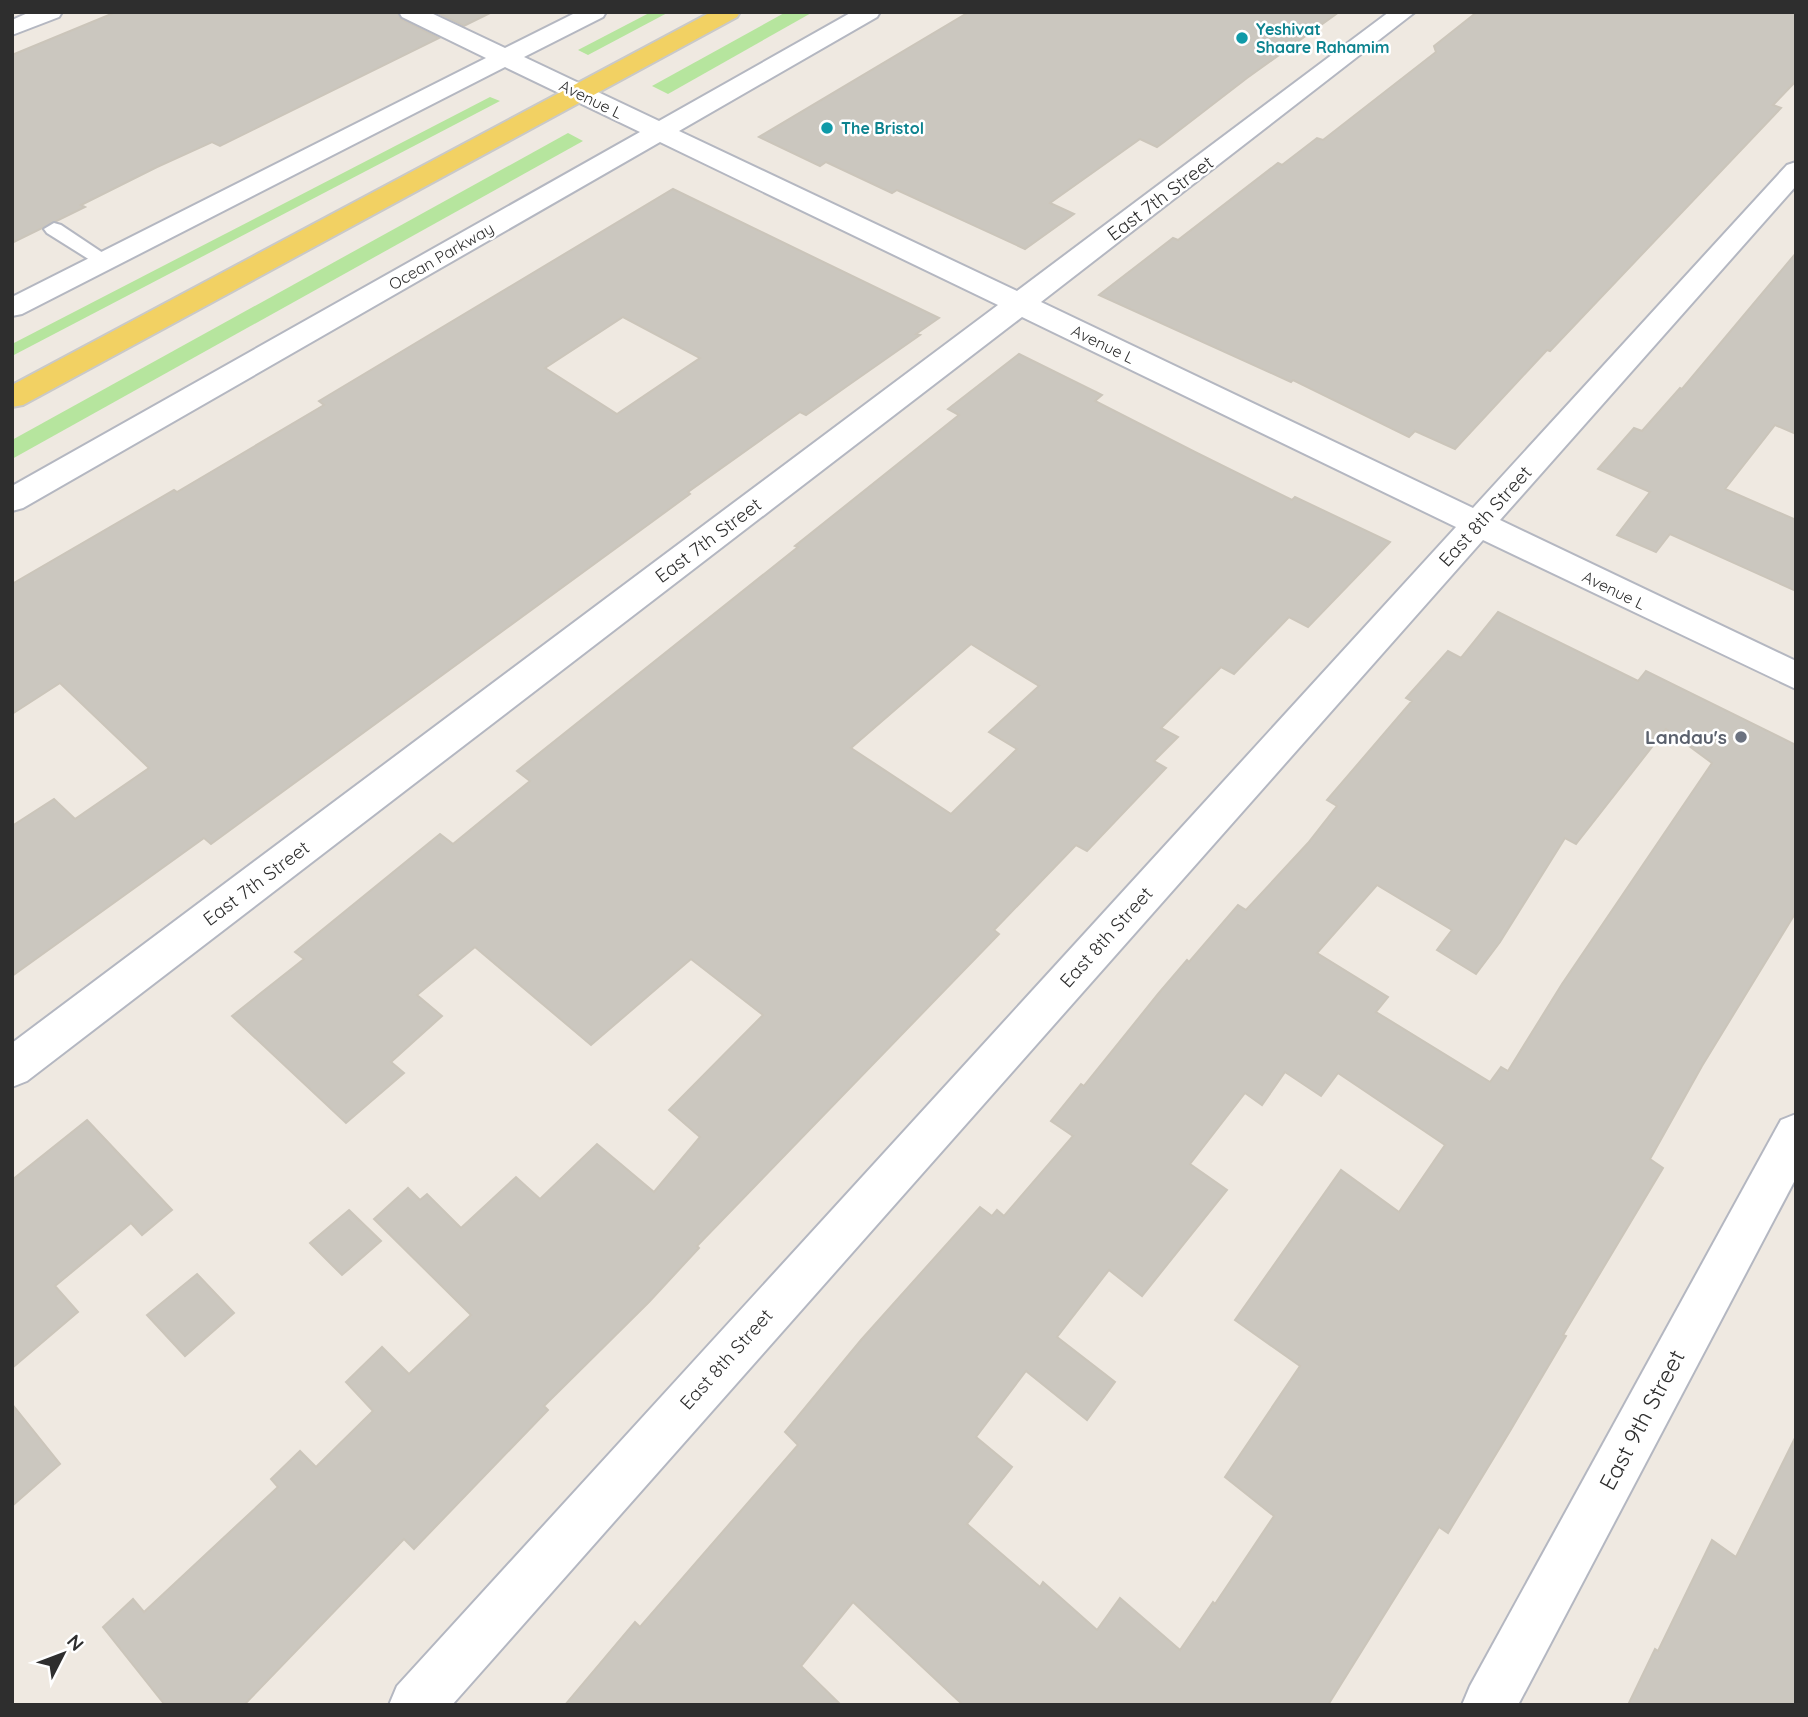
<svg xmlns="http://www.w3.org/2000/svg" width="1808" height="1717" font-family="Quicksand,sans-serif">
  <rect width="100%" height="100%" fill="#efe9e1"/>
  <g fill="#b6e59e">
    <path d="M651,12H669L588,55L578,50Z"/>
    <path d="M786,12H813L668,94L652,86Z"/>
    <path d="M490,97L500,101L12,356V344Z"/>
    <path d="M568,133L583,141L12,459V440Z"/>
  </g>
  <g fill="#cbc7bf" stroke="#cbc5ba" stroke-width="2" fill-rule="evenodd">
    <path d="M116,12H397L401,19L439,38L220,146L212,142L157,167L81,205L85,207L12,243V55Z"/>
    <path d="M436,12H492L464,26Z"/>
    <path d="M969,12H1339L1247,78L1164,142L1157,147L1140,139L1050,203L1074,214L1025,249L897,190L892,193L826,162L820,166L759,137Z"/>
    <path d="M1477,12H1796V81L1773,105L1781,108L1550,351L1547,350L1455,449L1415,431L1409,437L1293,380L1291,382L1099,295L1173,238L1178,240L1278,163L1282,165L1317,138L1323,140L1436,52L1434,46Z"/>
    <path d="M673,189L939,318L916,334L920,335L850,384L806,415L800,412L688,492L690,494L211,844L204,838L12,976V826L54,799L75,819L149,768L60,683L12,714V584L174,490L177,492L216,469L324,405L319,401ZM623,317L700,358L617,414L545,368Z"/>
    <path d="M1796,253V434L1775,425L1725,489L1796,520V591L1670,534L1656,552L1617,535L1650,492L1598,469L1634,428L1642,431L1680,388L1682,389Z"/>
    <path d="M1019,354L1102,395L1095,401L1195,452L1292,500L1295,497L1390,542L1308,627L1289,617L1234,674L1221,667L1161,728L1178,737L1154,761L1166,768L1087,851L1076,845L994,930L999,934L697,1246L699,1248L649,1302L544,1406L548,1410L414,1549L404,1539L244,1705H165L103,1627L133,1599L144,1612L278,1487L271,1479L300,1451L316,1467L373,1411L346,1382L382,1347L409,1374L471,1315L374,1219L408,1188L420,1200L427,1194L461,1228L516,1177L540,1199L597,1144L654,1192L700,1137L669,1110L763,1015L691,959L591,1045L475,947L417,995L442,1016L391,1062L404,1073L346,1123L232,1016L304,959L295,952L440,834L453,844L530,781L517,771L798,547L795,546L959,415L948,409ZM971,644L1039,686L989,732L1017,749L951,814L851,748Z"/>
    <path d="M1498,612L1638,681L1646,671L1796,745V912L1702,1066L1650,1159L1663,1168L1563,1335L1566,1336L1510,1431L1448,1533L1439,1527L1328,1705H963L853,1602L801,1666L841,1705H565L635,1622L640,1627L798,1445L785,1432L861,1340L980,1207L992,1216L997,1210L1004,1216L1073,1136L1051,1121L1081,1084L1084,1086L1158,994L1187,960L1189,962L1238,905L1246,910L1308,843L1337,806L1327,800L1412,701L1406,698L1448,651L1461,658ZM1666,729L1712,763L1562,984L1508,1071L1501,1067L1490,1082L1376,1012L1388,997L1317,953L1377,885L1452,930L1437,950L1476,974L1500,942L1565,838L1576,844ZM1285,1072L1321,1096L1338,1073L1445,1145L1399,1212L1341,1170L1235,1320L1300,1366L1225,1477L1274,1516L1215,1604L1213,1602L1180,1650L1120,1598L1097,1630L1043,1582L1040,1587L967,1524L1012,1467L976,1437L1026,1371L1087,1420L1115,1382L1057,1337L1109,1270L1142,1296L1227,1190L1190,1164L1245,1093L1262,1105Z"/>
    <path d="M87,1120L172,1210L142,1235L131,1223L55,1286L78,1312L12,1368V1180Z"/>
    <path d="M349,1210L381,1241L342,1275L310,1243Z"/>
    <path d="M197,1274L234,1313L185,1356L147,1315Z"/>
    <path d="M12,1404L60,1464L12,1506Z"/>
    <path d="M1796,1436V1705H1628L1655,1649L1658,1651L1712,1540L1736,1557Z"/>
  </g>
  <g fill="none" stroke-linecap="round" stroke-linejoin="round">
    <g stroke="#b4b7c1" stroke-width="4">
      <path id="lane" d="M54,223L61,225L115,261L112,265H98L47,233L44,229Z"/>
    </g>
    <g stroke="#b4b7c1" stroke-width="4">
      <g id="street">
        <path d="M30,12H62L59,17L12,35V20Z"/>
        <path d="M399,12H429L505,48L577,12H606L603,17L524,57L659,121L852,12H880L877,17L679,131L1017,291L1389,12H1415L1041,302L1473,508L1787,165L1796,162V186L1500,520L1796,661V689L1483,540L452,1705H389L397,1686L1456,527L1022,317L27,1081L12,1087V1043L998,305L660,142L23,508L12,511V486L640,132L505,67L22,314L12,316V297L486,58L402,17Z"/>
        <path d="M1796,1114V1178L1518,1705H1462L1470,1686L1781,1120Z"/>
      </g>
    </g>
    <g stroke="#c9c9c9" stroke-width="4">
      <path id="primary" d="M711,12H740L737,17L23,405L12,407V385Z"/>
    </g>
    <use href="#lane" fill="#fff" fill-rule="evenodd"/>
    <use href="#street" fill="#fff" fill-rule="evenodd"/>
    <use href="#primary" fill="#f2d163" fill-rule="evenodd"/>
  </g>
  <g fill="#0f9aa8" stroke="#fff" stroke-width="2.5">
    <circle cx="1242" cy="38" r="7"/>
    <circle cx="827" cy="128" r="7"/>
  </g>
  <circle fill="#6b7280" stroke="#fff" stroke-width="2.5" cx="1741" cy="737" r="7"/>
  <g text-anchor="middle" stroke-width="5" stroke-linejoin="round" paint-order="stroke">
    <g font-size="16" font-weight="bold" fill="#0d838f" stroke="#fff" text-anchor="start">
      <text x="1256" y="35">Yeshivat<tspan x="1256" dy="18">Shaare Rahamim</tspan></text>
      <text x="841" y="134">The Bristol</text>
    </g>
    <g font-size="16" fill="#2e2e2e" stroke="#fff">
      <text transform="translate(591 99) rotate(26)" y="6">Avenue L</text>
      <text transform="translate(441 256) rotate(-30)" y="6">Ocean Parkway</text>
      <text transform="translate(1103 344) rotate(26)" y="6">Avenue L</text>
      <text transform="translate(1614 590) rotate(26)" y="6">Avenue L</text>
    </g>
    <g font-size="19" fill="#2e2e2e" stroke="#fff">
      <text transform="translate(1160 198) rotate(-37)" y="7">East 7th Street</text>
      <text transform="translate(1485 516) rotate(-48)" y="7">East 8th Street</text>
      <text transform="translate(708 540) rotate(-37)" y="7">East 7th Street</text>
      <text transform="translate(256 883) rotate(-37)" y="7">East 7th Street</text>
      <text transform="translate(1106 937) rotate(-48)" y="7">East 8th Street</text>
      <text transform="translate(726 1359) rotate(-48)" y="7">East 8th Street</text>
    </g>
    <g font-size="19" font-weight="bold" fill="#5b616d" stroke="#fff" text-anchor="end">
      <text x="1727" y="744">Landau's</text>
    </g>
    <g font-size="23" fill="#2e2e2e" stroke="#fff">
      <text transform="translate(1642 1420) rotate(-62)" y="8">East 9th Street</text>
    </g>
  </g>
  <rect width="1808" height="1717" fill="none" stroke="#2e2e2e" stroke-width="28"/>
  <g transform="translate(63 1654) rotate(48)" stroke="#ffffff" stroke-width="5" paint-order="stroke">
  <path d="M0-5L12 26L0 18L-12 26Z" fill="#2e2e2e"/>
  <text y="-10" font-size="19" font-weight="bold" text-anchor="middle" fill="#2e2e2e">N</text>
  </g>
</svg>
